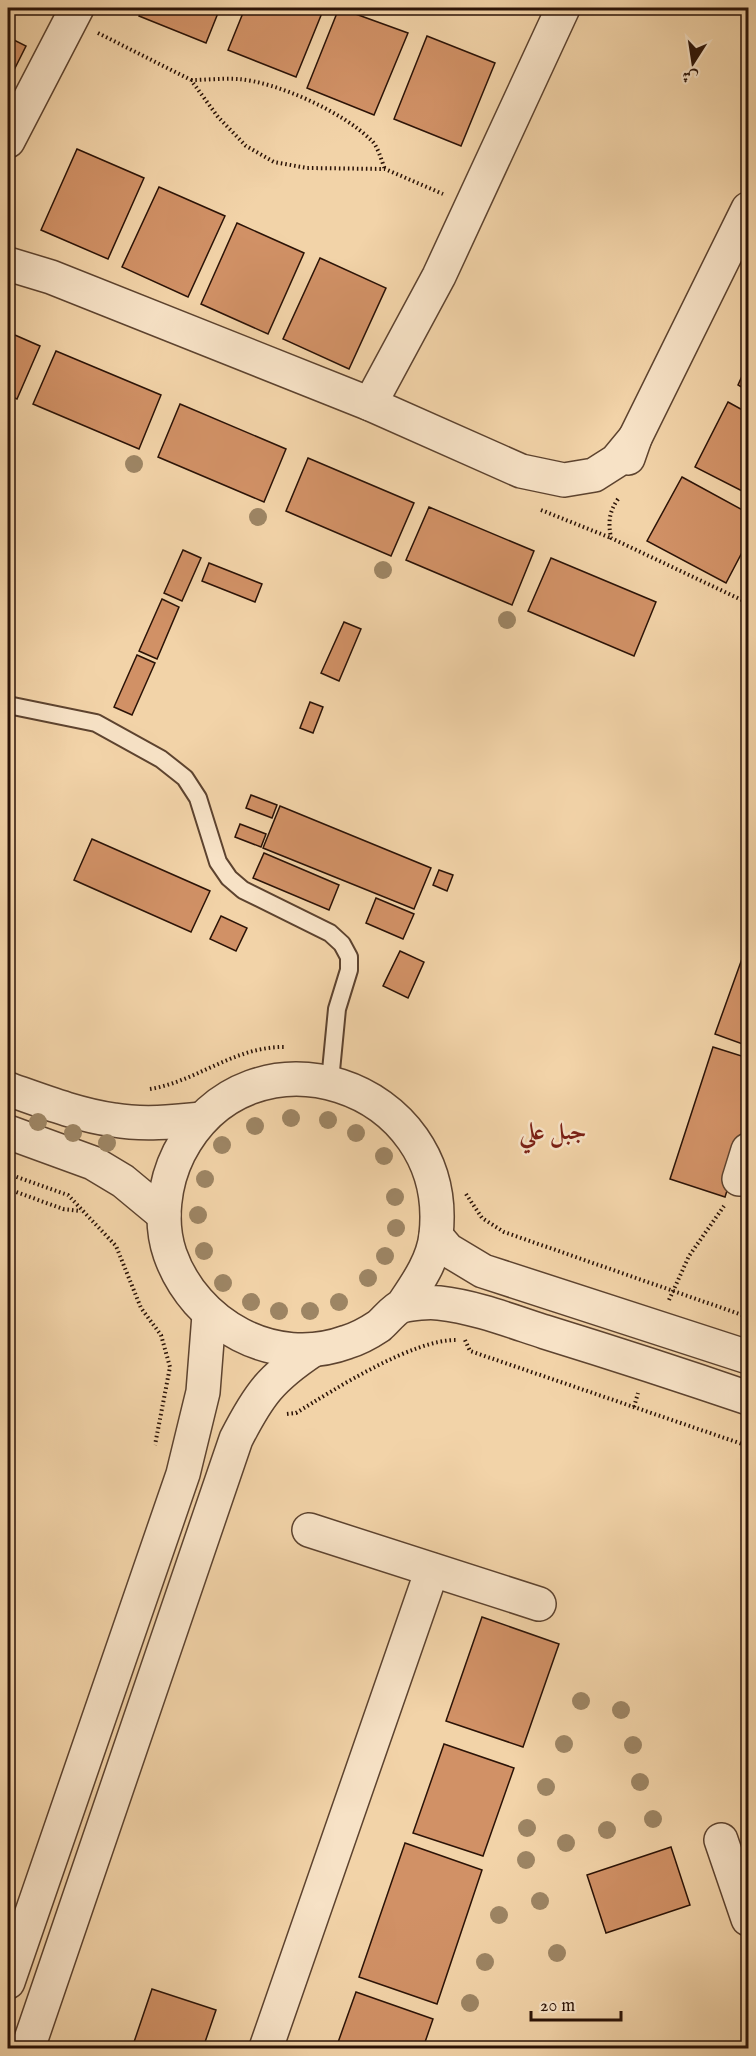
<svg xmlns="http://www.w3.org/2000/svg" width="756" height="2056" font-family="'IM FELL English',Amiri,serif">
  <rect width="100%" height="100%" fill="#f2d3a8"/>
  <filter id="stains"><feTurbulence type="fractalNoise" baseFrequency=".00333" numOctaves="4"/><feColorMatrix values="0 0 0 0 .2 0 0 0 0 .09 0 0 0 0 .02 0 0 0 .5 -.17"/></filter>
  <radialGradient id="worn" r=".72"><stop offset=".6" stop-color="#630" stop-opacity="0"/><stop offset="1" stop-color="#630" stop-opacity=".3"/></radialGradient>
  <g fill="#d19166" stroke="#2b1307" stroke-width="1.5">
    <path d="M142,8H220L206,43L139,16Z"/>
    <path d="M245,8H324L296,77L228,50Z"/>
    <path d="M339,8L408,33L374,115L307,88Z"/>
    <path d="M427,36L495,63L461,146L394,119Z"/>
    <path d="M8,37L26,46L8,82Z"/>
    <path d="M77,149L144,178L108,259L41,230Z"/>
    <path d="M159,187L225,216L188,297L122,267Z"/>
    <path d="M237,223L304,253L268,334L201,304Z"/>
    <path d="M320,258L386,288L349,369L283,339Z"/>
    <path d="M8,332L40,346L17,399L8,395Z"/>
    <path d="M56,351L161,395L139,449L33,404Z"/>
    <path d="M748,363V391L738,385Z"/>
    <path d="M728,402L748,413V494L695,467Z"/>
    <path d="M180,404L286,449L264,502L158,457Z"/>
    <path d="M308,458L414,503L391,556L286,511Z"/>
    <path d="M682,477L748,513V541L726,583L647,541Z"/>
    <path d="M429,507L534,551L512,605L406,560Z"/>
    <path d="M183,550L201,558L182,601L164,593Z"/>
    <path d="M551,558L656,602L634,656L528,611Z"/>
    <path d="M209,563L262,584L255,602L202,581Z"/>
    <path d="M162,599L179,607L157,659L139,651Z"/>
    <path d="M344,622L361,629L339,681L321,673Z"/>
    <path d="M137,655L155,663L132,715L114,707Z"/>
    <path d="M310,702L323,707L313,733L300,728Z"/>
    <path d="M251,795L277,805L272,818L246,808Z"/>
    <path d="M280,806L431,868L414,909L263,848Z"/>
    <path d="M240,824L266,834L261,847L235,837Z"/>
    <path d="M92,839L210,891L191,932L74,880Z"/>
    <path d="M264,853L339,885L329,910L253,878Z"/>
    <path d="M439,870L453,875L447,891L433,885Z"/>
    <path d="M376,898L414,914L403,939L366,923Z"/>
    <path d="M221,916L247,928L236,951L210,939Z"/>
    <path d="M748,942V1046L715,1034Z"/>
    <path d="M400,951L424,962L408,998L383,986Z"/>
    <path d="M713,1047L748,1058V1124L725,1197L670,1179Z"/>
    <path d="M482,1617L559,1644L523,1747L446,1721Z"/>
    <path d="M444,1744L514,1768L483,1856L413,1833Z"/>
    <path d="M405,1843L482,1870L437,2004L359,1977Z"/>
    <path d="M671,1847L690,1905L606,1933L587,1875Z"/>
    <path d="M152,1989L216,2010L203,2048H132Z"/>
    <path d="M356,1992L433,2019L423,2048H336Z"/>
  </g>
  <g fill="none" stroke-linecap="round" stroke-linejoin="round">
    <g stroke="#5d432f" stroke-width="20">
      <path id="lane" d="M8,705L96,723L161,759L185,778L198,798L218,862L229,878L243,890L330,933L342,944L349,957V970L337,1009L330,1081"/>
    </g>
    <g stroke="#5d432f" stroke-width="36">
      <g id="street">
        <path d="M8,141L77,8"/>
        <path d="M8,264L51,277L370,404L521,471L564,480L594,475L616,461L635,438"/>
        <path d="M370,404L439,276L563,8"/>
        <path d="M628,458L635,438L748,209"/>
        <path d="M8,1089C42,1101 78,1115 114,1120C143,1125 173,1122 202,1119"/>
        <path d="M8,1132L93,1163L123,1181L164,1215"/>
        <path d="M739,1179L748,1150"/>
        <path d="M436,1236L448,1250L483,1271L748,1357"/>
        <path d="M402,1306C416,1285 433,1262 436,1235C453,1083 249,1017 179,1153C164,1183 159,1222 170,1254C195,1325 274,1369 347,1342C357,1339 370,1332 379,1326C386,1320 394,1309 402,1306C411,1303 430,1302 439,1303C475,1307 511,1321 545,1332C613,1353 681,1375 748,1398"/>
        <path d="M309,1530L539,1604"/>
        <path d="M721,1840L748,1919"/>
        <path d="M8,1982L183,1474L203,1392L209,1315"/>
        <path d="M28,2048L236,1439C259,1394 271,1378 313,1350"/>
        <path d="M266,2048L432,1570"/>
      </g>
    </g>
    <g stroke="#2b1307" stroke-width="4" stroke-dasharray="1.5 3" stroke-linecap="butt">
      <path d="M98,33L191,80L218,117L246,146L274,162L307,168L385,169L443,194"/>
      <path d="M191,80C206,80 223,78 238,79C277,82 343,112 371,140C378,146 381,160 385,169"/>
      <path d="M618,499C609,512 608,522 611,538L748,603"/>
      <path d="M541,510L611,538"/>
      <path d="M150,1089C198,1081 235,1046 285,1047"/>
      <path d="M8,1174L68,1195L116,1246L141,1308L161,1335L170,1367L155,1445"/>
      <path d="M8,1189L63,1209L81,1211"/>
      <path d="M466,1194L482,1218L504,1232L748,1317"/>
      <path d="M669,1300L689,1256L724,1206"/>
      <path d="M465,1340L470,1351L748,1446"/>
      <path d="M634,1407L638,1393"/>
      <path d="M287,1414L296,1413C335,1389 413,1339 457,1340"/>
    </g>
    <use href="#lane" stroke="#f7e2c6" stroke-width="16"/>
    <use href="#street" stroke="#f7e2c6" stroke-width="33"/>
  </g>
  <g fill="#9d8564">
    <circle cx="134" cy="464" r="9"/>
    <circle cx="258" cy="517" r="9"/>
    <circle cx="383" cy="570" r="9"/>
    <circle cx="507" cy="620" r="9"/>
    <circle cx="291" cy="1118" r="9"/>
    <circle cx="328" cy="1120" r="9"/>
    <circle cx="38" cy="1122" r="9"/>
    <circle cx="255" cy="1126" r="9"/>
    <circle cx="73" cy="1133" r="9"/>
    <circle cx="356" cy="1133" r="9"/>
    <circle cx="107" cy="1143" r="9"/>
    <circle cx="222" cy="1145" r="9"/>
    <circle cx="384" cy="1156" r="9"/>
    <circle cx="205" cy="1179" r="9"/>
    <circle cx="395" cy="1197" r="9"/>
    <circle cx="198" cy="1215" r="9"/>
    <circle cx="396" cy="1228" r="9"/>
    <circle cx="204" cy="1251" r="9"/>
    <circle cx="385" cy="1256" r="9"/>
    <circle cx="368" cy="1278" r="9"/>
    <circle cx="223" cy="1283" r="9"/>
    <circle cx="251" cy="1302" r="9"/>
    <circle cx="339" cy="1302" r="9"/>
    <circle cx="279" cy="1311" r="9"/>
    <circle cx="310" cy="1311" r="9"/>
    <circle cx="581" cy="1701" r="9"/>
    <circle cx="621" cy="1710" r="9"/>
    <circle cx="564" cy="1744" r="9"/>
    <circle cx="633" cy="1745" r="9"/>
    <circle cx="640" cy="1782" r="9"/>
    <circle cx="546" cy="1787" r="9"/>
    <circle cx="653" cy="1819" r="9"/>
    <circle cx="527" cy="1828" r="9"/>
    <circle cx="607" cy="1830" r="9"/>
    <circle cx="566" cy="1843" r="9"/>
    <circle cx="526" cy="1860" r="9"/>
    <circle cx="540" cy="1901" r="9"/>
    <circle cx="499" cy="1915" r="9"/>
    <circle cx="557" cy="1953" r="9"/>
    <circle cx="485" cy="1962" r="9"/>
    <circle cx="470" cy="2003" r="9"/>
  </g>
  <g text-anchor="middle" stroke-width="5" stroke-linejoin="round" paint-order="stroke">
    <g font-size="24" font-weight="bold" fill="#7a1f14" stroke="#f7e2c6">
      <text x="553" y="1139">جبل علي</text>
    </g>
  </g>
  <rect width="756" height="2056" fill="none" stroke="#f2d3a8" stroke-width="30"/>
  <rect x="9" y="9" width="738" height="2038" fill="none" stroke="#2b1307" stroke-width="3"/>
  <rect x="15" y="15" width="726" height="2026" fill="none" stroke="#2b1307" stroke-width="1.5"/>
  <g transform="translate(693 63) rotate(192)" stroke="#f7e2c6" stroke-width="4.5" paint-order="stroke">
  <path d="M0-4.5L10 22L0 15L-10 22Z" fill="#2b1307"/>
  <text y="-9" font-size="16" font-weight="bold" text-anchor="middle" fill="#2b1307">ش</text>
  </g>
  <path d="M531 2011v9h90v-9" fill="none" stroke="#2b1307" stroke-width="3"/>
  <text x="540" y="2011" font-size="18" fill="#2b1307" stroke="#f7e2c6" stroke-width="4.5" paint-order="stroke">20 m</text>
  <rect width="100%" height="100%" filter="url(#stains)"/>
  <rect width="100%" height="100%" fill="url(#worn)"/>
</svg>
